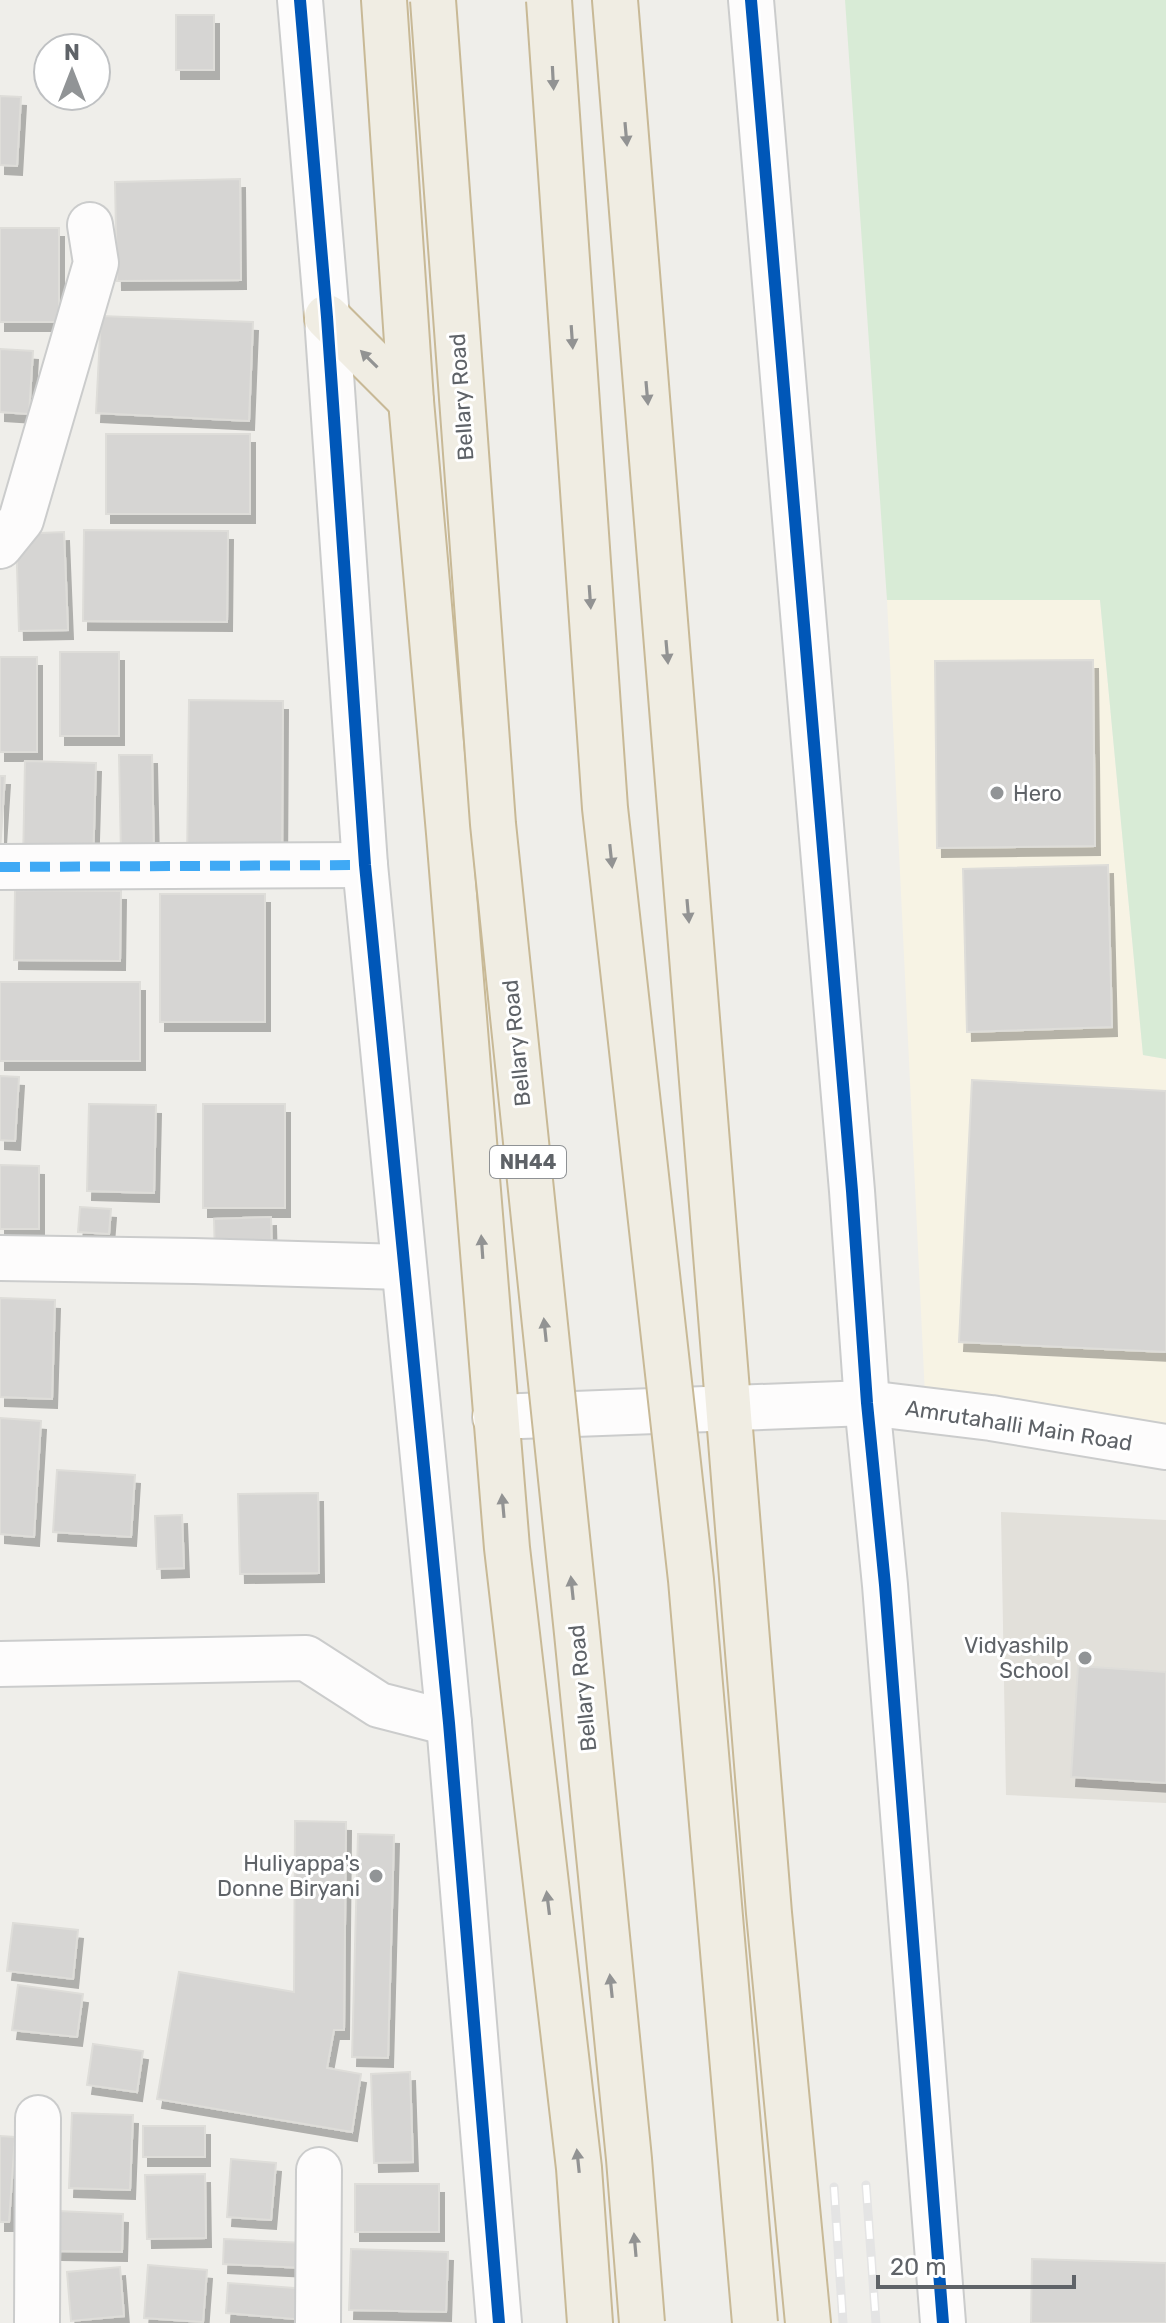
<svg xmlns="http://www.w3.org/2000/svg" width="1166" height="2323" font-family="Rubik,sans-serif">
  <defs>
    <filter id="shadow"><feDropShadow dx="5" dy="9" stdDeviation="0" flood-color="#0004"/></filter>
  </defs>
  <rect width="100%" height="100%" fill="#efeeea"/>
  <path fill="#f7f3e4" d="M887,600H1100L1143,1055L1166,1059V1427L925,1396Z"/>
  <path fill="#e2e0da" d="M1001,1512L1166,1520V1803L1006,1795Z"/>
  <path fill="#d8ebd6" d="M845,0H1166V1059L1143,1055L1100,600H887Z"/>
  <g fill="#d6d5d3" stroke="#deddd9" stroke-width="2" filter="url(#shadow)">
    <rect x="176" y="15" width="38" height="55"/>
    <path d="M0,96L21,97L17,166L0,165Z"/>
    <path d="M240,179L241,280L117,281L115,182Z"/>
    <rect x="0" y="228" width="59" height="94"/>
    <path d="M101,316L253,322L249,421L96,413Z"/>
    <path d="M0,349L33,351L29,414L0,412Z"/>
    <rect x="106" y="434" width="144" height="80"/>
    <path d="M84,530L228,531L227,622L83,621Z"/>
    <path d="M64,532L68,630L19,631L16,534Z"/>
    <rect x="60" y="652" width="59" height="84"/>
    <rect x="0" y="657" width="37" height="95"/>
    <path d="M1093,660L1095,846L937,848L935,661Z"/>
    <path d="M189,700L283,701L282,865H187Z"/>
    <path d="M119,755H152L154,854L121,855Z"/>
    <path d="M25,761L96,763L93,865L23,863Z"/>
    <path d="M0,776H5L0,851Z"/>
    <path d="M1108,865L1112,1027L967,1032L963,869Z"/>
    <path d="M15,890L121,891L120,961L14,960Z"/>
    <rect x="160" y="894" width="105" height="128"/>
    <rect x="0" y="982" width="140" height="79"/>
    <path d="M0,1076L19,1077L15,1141L0,1140Z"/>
    <path d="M972,1080L1166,1091V1352L959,1342Z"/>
    <path d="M89,1104L156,1105L154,1193L87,1191Z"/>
    <rect x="203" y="1104" width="82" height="104"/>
    <path d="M0,1165L39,1166V1229H0Z"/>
    <path d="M80,1207L111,1209L109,1234L78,1232Z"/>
    <path d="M271,1217L272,1254L215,1257L214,1219Z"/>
    <path d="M0,1298L55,1300L52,1399L0,1397Z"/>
    <path d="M0,1418L41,1421L34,1537L0,1534Z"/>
    <path d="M57,1470L135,1475L131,1537L53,1532Z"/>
    <path d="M318,1493L319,1573L240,1574L238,1494Z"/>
    <path d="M182,1515L184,1568L157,1569L155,1516Z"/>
    <path d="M1078,1666L1166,1672V1783L1071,1777Z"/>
    <path d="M295,1821L346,1822L344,2030H334L327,2068L361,2074L352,2132L157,2099L179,1972L294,1992Z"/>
    <path d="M358,1834L394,1835L388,2058L352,2057Z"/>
    <path d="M13,1923L78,1930L73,1979L7,1971Z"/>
    <path d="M18,1985L83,1994L77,2037L12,2030Z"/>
    <path d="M93,2044L143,2051L137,2092L87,2085Z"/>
    <path d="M410,2072L413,2162L374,2163L371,2074Z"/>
    <path d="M72,2113L133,2115L130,2190L69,2188Z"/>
    <rect x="143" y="2126" width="62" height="31"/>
    <path d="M0,2136L15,2137L9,2222H0Z"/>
    <path d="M231,2159L276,2163L271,2220L227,2217Z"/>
    <path d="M205,2174L206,2238L147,2239L145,2175Z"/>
    <rect x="355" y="2184" width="84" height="48"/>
    <path d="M58,2211L123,2214L122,2252L57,2251Z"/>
    <path d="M224,2239L304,2243L303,2268L223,2264Z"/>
    <path d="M351,2249L448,2252L446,2312L349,2310Z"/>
    <path d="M1032,2259L1166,2263V2323H1031Z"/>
    <path d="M148,2265L207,2270L203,2322L144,2318Z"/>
    <path d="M120,2267L124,2316L71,2321L67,2272Z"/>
    <path d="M228,2283L308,2289L306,2320L226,2313Z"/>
  </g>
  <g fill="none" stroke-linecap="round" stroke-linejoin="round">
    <g stroke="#cbcccc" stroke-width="48">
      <g id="minor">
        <path d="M300,0L327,317L365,865L449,1723L499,2323"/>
        <path d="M751,0L852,1191L867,1403L885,1585L943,2323"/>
        <path d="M0,546L21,520L96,263L90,225"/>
        <path d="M0,867L365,865"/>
        <path d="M0,1258L194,1261L403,1267"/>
        <path d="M495,1417L867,1403L991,1418L1166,1447"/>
        <path d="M0,1664L306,1658L379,1705L449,1723"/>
        <path d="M37,2323L38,2118"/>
        <path d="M318,2323L319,2170"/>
      </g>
    </g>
    <g stroke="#c8b996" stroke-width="48">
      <g id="highway">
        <path d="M384,0L411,401L449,833L507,1548L579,2168L590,2323"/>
        <path d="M615,0L769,1913L808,2323"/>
        <path d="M327,317L411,401"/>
      </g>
    </g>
    <use href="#minor" stroke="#fdfcfc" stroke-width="44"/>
    <use href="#highway" stroke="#f0ede3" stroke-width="44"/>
    <g stroke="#e4e4e4" stroke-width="9">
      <g id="rail">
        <path d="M866,2185L876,2323"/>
        <path d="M834,2187L843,2323"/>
      </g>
    </g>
    <use href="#rail" stroke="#fff" stroke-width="6" stroke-dasharray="18" stroke-linecap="butt"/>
    <g stroke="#c8b996" stroke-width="48" stroke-linecap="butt">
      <g id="highway-bridge">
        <path d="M433,0L493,824L577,1633L629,2159L642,2323"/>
        <path d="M549,0L605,808L691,1580L755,2323"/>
      </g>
    </g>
    <use href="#highway-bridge" stroke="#f0ede3" stroke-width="44"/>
    <path stroke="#3fa9f5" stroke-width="10" stroke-dasharray="20 10" stroke-linecap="butt" d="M0,867L365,865"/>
    <g stroke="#fff" stroke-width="17">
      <g id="cycleway">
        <path d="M300,0L327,317L365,865L449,1723L499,2323"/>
        <path d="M751,0L852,1191L867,1403L885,1585L943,2323"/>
      </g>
    </g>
    <use href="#cycleway" stroke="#0057b8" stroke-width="12"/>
  </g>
  <defs><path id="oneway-solid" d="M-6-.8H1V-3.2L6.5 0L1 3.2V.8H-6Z" transform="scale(2)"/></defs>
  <g fill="#929393">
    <use href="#oneway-solid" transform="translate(553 78) rotate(87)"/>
    <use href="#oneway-solid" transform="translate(626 134) rotate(85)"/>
    <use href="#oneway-solid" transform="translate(572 337) rotate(86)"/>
    <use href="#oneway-solid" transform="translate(369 359) rotate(-135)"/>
    <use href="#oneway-solid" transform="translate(647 393) rotate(85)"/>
    <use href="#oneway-solid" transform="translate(590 597) rotate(86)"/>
    <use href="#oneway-solid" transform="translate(667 652) rotate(85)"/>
    <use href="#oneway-solid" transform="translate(611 856) rotate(84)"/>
    <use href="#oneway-solid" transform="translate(688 911) rotate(85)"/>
    <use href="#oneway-solid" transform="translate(482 1247) rotate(-94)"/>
    <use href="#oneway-solid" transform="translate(545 1330) rotate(-96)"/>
    <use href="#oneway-solid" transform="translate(503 1506) rotate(-95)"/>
    <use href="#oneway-solid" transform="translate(572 1588) rotate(-96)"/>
    <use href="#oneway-solid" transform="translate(548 1903) rotate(-97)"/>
    <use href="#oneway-solid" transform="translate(611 1986) rotate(-96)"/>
    <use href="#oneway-solid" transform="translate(578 2161) rotate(-96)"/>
    <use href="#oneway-solid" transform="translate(635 2245) rotate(-95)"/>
  </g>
  <g fill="#919496" stroke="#fff" stroke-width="3">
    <circle cx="997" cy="793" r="8"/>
    <circle cx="1085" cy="1658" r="8"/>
    <circle cx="376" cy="1876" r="8"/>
  </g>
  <g text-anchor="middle" stroke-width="6" stroke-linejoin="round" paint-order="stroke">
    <rect fill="#fff" stroke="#8f9295" stroke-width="2" x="490" y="1146" width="76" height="32" rx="6"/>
    <g font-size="20" font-weight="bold" fill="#5f6368">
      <text x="528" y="1169">NH44</text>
    </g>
    <g font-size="22" fill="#5f6368" stroke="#fff">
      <text transform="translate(461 397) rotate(-94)" y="8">Bellary Road</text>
      <text transform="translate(516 1043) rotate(-96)" y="8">Bellary Road</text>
      <text transform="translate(1019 1425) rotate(9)" y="8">Amrutahalli Main Road</text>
      <text transform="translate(582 1688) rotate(-96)" y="8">Bellary Road</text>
    </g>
    <g font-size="22" fill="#5f6368" stroke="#fff" text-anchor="end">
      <text x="1013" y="801" text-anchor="start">Hero</text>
      <text x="1069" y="1653">Vidyashilp<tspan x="1069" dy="25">School</tspan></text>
      <text x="360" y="1871">Huliyappa's<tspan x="360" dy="25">Donne Biryani</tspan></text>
    </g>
  </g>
  <g transform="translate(72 72)"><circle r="38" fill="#ffffff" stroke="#bfc1c3" stroke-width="2"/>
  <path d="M0-6L14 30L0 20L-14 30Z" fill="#919496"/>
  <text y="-12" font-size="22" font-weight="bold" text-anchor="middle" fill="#5f6368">N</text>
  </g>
  <path d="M878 2275v12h196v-12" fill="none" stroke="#5f6368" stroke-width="4"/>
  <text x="890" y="2275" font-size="24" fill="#5f6368" stroke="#ffffff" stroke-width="6" paint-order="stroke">20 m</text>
</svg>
